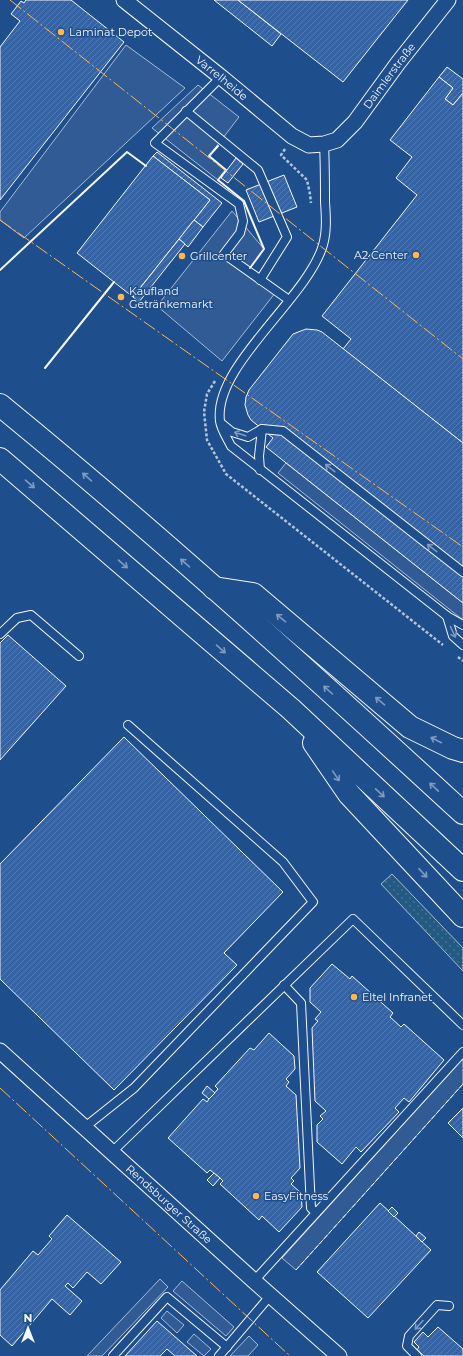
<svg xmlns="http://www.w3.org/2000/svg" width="463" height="1356" font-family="Montserrat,sans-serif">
  <defs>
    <pattern id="grass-dots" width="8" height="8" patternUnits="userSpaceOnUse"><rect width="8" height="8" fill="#245a82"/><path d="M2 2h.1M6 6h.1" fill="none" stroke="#447295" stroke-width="1.8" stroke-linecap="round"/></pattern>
    <pattern id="building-hatch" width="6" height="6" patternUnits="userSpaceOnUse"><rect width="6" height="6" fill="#3563a3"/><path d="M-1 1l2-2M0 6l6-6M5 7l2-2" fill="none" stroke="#537ab1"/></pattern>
  </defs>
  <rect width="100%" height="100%" fill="#1f4e8c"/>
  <path fill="url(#grass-dots)" stroke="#a8bbd7" d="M392,874L463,948V971L381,884Z"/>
  <g fill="#305b95" stroke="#a8bbd7">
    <path d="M126,45L185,88L24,238L0,220V212Z"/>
    <path d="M198,85L239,117L209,156L226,170L218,180L152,128Z"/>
    <path d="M232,211L264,249L250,268L279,288L222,361L157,306Z"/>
    <path d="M286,463L463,603V620L278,473Z"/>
    <path d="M463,1058V1084L296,1270L282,1258Z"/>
    <path d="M160,1279L168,1287L102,1356H87Z"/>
    <path d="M182,1281L234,1327L226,1336L173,1291Z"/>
    <path d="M167,1311L184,1325L177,1333L161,1318Z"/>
    <path d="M194,1334L211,1349L204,1356L187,1342Z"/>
    <path d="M249,1336L258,1345L248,1356H230Z"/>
  </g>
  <g fill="url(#building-hatch)" stroke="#f2f6ff">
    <path d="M26,0H71L124,42L0,200V47L20,21L11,14L21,1L24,3Z"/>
    <path d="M214,0H238L281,34L272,46Z"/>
    <path d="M238,0H408L343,82Z"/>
    <path d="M447,67L463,79V93L453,105L445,99L453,88L439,77Z"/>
    <path d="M439,77L453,88L445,99L453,105L463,93V443L343,349L351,339L322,316L417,195L396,178L412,157L390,140Z"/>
    <path d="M157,152L222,203L203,227L194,220L210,200L153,156Z"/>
    <path d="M153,156L210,200L133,297L77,253Z"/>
    <path d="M236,158L243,164L228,183L221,178Z"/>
    <path d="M284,175L297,207L259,222L246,190Z"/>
    <path d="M194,220L203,227L188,247L179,239Z"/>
    <path d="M179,239L185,244L139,302L133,297Z"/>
    <path d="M306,329L317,330L322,332L463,443V603L266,447L273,438L251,420L248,415L245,405L246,397L249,390L293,334Z"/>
    <path d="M8,635L66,686L0,760V643Z"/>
    <path d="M124,737L283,892L224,953L237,965L114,1090L0,979V864Z"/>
    <path d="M332,964L350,979L352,976L393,1013L390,1017L401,1027L404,1024L444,1060L409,1102L404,1098L395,1108L399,1112L361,1152L356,1147L342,1164L317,1142V1125L323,1119L320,1116L326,1111L315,1101L312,1028L318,1021L315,1019L321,1012L310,1002V988Z"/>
    <path d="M269,1033L294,1056L295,1069L286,1079L289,1082L286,1086L296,1095L300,1168L291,1178L294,1181L291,1184L301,1193L302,1207L279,1232L262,1216L259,1220L220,1184L223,1181L220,1178L210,1170L207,1173L168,1138L203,1099L207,1102L209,1099L218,1089L215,1086L250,1048L254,1050Z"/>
    <path d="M207,1086L215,1093L209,1099L202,1093Z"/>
    <path d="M463,1108V1138L448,1123Z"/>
    <path d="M214,1173L220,1178L213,1186L207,1180Z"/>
    <path d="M380,1203L431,1250L368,1318L317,1272Z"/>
    <path d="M392,1207L398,1213L394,1217L388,1211Z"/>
    <path d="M67,1215L121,1262L101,1284L87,1272L73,1288L68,1283L65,1286L82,1301L70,1315L52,1299L12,1346L0,1335V1290L33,1251L38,1255L52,1239L49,1236Z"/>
    <path d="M419,1232L426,1238L422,1242L416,1236Z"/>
    <path d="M157,1321L197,1356H175L167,1349L160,1356H125Z"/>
    <path d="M438,1327L463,1349V1356H424L417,1350L419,1347L414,1342L423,1332L428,1337Z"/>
  </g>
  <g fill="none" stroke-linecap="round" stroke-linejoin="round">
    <g stroke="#f2f6ff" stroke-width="10">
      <g id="service">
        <path d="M221,77L155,143L239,204L243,221L240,233L224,254L289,300"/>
        <path d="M186,111L258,170L287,237L260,280"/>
        <path d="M324,144C325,164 325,183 325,202C326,216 327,231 323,245C307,299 213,366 220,421C221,429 227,438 231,446L447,616L463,625"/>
        <path d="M221,423L232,432L248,437L262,429L283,431L463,572"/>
        <path d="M260,470L259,456L262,429"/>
        <path d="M447,616L453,636L463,645"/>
        <path d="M0,634L17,618L31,615L79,656"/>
        <path d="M284,985L301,1003L311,1208L316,1213"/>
        <path d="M85,1127L134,1088L313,902L283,862L128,725"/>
        <path d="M112,1152L353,919L463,1025"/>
        <path d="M254,1281L463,1052"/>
        <path d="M113,1356L167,1297L227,1347"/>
        <path d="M219,1356L270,1296"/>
        <path d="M417,1356L407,1346L409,1336L437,1305L449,1306"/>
      </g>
    </g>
    <g stroke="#f2f6ff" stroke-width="17">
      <g id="minor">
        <path id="s1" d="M124,0L221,77L292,136L309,145L324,144L337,140L355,122L398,63L448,0"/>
        <path id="s2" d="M0,1051L254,1281L339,1356"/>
      </g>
    </g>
    <g stroke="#f2f6ff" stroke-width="24">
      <g id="motorway">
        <path d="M0,405C159,535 312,674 463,813"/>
        <path d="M0,459L291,709L463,870"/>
        <path d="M214,588L253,594L410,727L453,748L463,751"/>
        <path d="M314,743L349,794L463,916"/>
      </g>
    </g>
    <g stroke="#b3c4dc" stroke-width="2.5" stroke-dasharray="3 2" stroke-linecap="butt">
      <path d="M285,149L281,155L307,180L310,194L311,203"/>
      <path d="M215,381L207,394L204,412L207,440L226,474L443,645"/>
      <path d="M458,657L463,661"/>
    </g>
    <use href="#service" stroke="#1f4e8c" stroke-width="8"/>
    <use href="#minor" stroke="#1f4e8c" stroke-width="15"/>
    <use href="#motorway" stroke="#1f4e8c" stroke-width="22"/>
    <path stroke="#f2f6ff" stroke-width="1" stroke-dasharray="5 2" stroke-linecap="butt" d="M296,1270L463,1084"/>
    <g stroke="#f2f6ff" stroke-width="2">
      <path d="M218,146L209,156L226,170L218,180L244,201L264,249L250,268"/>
      <path d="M0,270L127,152L146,166"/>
      <path d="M45,368L114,282"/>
    </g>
    <g stroke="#ffb74d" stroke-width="1" stroke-dasharray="14 3 2 3" stroke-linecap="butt">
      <path d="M10,0L463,359"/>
      <path d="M0,220L463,547"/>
      <path d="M0,1088L290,1356"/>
    </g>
  </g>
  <defs><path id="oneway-shaft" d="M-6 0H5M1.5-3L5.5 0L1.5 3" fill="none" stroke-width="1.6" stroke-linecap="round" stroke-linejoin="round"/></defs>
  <g stroke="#7e9ac0">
    <use href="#oneway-shaft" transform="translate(240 434) rotate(-162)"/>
    <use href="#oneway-shaft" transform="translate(330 468) rotate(-142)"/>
    <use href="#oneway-shaft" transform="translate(87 477) rotate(-139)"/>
    <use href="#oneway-shaft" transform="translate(30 484) rotate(41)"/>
    <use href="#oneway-shaft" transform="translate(432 548) rotate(-142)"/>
    <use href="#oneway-shaft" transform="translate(185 563) rotate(-139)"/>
    <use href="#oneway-shaft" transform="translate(123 564) rotate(41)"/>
    <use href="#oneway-shaft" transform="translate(281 618) rotate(-140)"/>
    <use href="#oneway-shaft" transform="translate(453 632) rotate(65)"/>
    <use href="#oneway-shaft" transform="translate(221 649) rotate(41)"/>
    <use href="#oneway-shaft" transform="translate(328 690) rotate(-138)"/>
    <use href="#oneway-shaft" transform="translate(380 701) rotate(-140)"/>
    <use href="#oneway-shaft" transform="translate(436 740) rotate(-153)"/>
    <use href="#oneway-shaft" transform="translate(336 776) rotate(56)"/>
    <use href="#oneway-shaft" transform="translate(434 787) rotate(-137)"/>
    <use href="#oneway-shaft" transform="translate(380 793) rotate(43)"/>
    <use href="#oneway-shaft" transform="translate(423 873) rotate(47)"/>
    <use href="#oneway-shaft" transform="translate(419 1325) rotate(132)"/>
  </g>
  <g fill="#ffb74d" stroke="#1f4e8c" stroke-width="1.5">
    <circle cx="61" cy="32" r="4"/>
    <circle cx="416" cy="255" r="4"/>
    <circle cx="182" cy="256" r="4"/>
    <circle cx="121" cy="297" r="4"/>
    <circle cx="354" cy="997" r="4"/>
    <circle cx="256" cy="1196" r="4"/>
  </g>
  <g text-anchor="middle" stroke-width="3" stroke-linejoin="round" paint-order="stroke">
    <g font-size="11" fill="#f2f6ff" stroke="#1f4e8c" text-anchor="start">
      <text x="69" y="36">Laminat Depot</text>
      <text x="408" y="259" text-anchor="end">A2 Center</text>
      <text x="190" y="260">Grillcenter</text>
      <text x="129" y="295">Kaufland<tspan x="129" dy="13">Getränkemarkt</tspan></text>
      <text x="362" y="1001">Eltel Infranet</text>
      <text x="264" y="1200">EasyFitness</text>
    </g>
    <g font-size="11" fill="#f2f6ff" stroke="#1f4e8c">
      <text dy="4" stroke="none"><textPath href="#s1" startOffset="347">Daimlerstraße</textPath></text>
      <text dy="4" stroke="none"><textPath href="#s1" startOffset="125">Varrelheide</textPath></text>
      <text dy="4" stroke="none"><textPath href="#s2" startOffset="228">Rendsburger Straße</textPath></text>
    </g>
  </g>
  <g transform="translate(28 1328)" stroke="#1f4e8c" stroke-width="3" paint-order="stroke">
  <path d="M0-3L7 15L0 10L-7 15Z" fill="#f2f6ff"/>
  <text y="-6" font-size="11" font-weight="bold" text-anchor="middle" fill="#f2f6ff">N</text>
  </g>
</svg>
